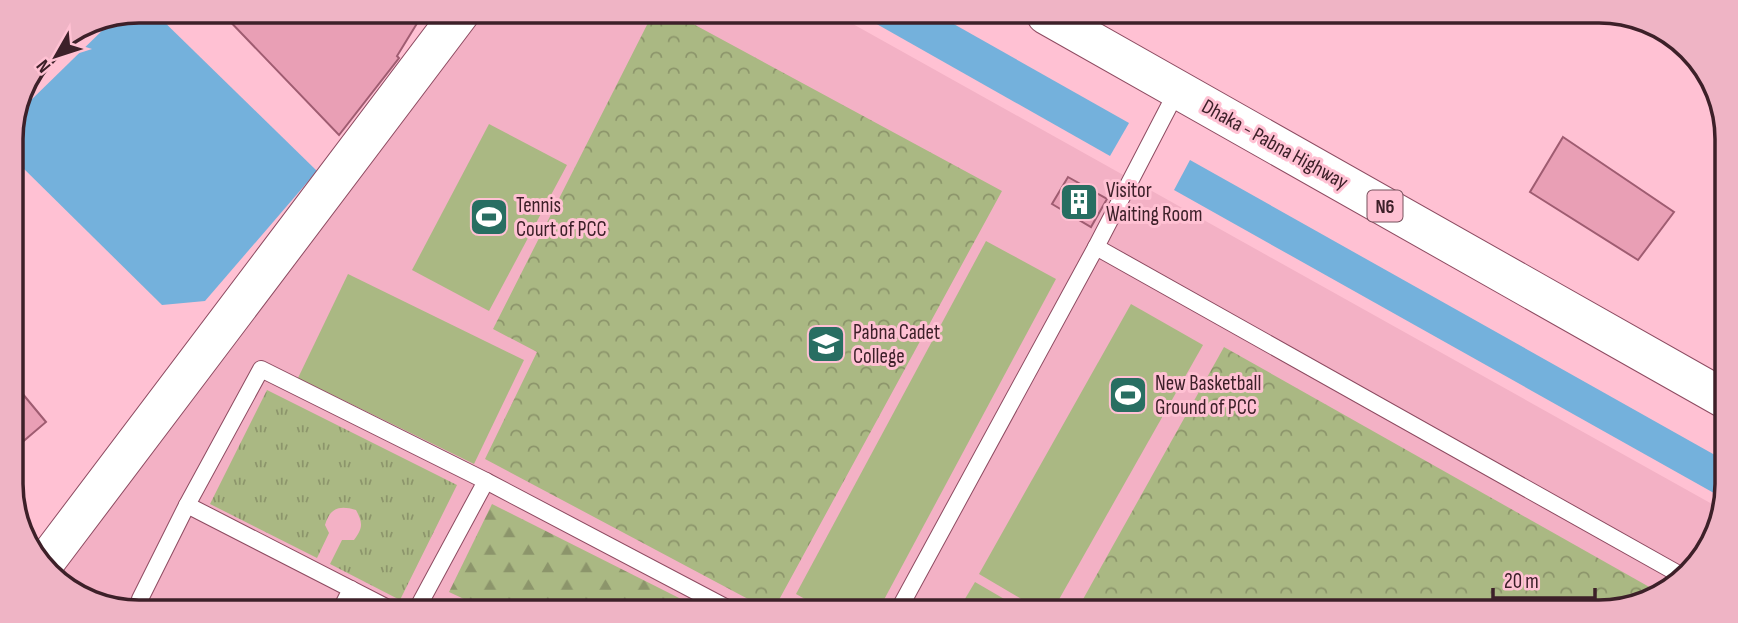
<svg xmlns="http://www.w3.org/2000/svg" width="1738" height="623" font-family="'Sofia Sans Condensed',sans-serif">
  <defs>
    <pattern id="grass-tufts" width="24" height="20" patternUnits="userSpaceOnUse" patternTransform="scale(1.75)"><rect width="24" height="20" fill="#aab883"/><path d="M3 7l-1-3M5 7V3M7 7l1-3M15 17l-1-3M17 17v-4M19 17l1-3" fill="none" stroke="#8c956b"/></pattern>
    <pattern id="forest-firs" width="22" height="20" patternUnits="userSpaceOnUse" patternTransform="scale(1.75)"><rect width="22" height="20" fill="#aab883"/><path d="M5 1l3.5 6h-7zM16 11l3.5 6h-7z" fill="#8c956b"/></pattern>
    <pattern id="park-crowns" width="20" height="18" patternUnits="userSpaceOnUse" patternTransform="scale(1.75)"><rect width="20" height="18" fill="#aab883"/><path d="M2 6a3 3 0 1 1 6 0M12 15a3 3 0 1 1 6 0" fill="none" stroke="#8c956b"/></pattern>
  </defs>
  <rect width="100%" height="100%" fill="#ffc1d3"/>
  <path fill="#f3b1c5" d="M478,12L835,14L1721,509V525L1677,586L1608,612L98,606L52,575Z"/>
  <path fill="url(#grass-tufts)" d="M267,390L457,485L400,600L330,564L342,540H354C363,528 363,523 356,510C339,505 330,508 325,525L329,533L317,558L210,504Z"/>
  <path fill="url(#forest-firs)" d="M492,504L699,608L481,607L449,592Z"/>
  <g fill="url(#park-crowns)">
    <path d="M653,13H673L1002,191L774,609H767L485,459L537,352L493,329Z"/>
    <path d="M1224,347L1660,593L1608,612L1077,610Z"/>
  </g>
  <g fill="#aab883">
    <path d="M489,124L567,165L489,311L412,270Z"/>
    <path d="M986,241L1056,279L879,609H823L796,594Z"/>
    <path d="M348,274L524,360L474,464L298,378Z"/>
    <path d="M1131,304L1203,345L1053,610H1040L979,574Z"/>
    <path d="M975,582L1023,610L959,609Z"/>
  </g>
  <g fill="#74b1dc">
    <path d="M138,11H153L317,171L205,301L162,305L19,164L27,104L113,20Z"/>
    <path d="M859,14H936L1129,123L1110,156Z"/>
    <path d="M1190,160L1722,459L1721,497L1174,190Z"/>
  </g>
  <g fill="#e99fb5" stroke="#9f5c71" stroke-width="2">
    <path d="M220,11H341L424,12L397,56L399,58L339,135Z"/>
    <path d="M1563,137L1674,212L1638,260L1530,192Z"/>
    <path d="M1068,177L1107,199L1091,227L1052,204Z"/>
    <path d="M12,381L46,422L13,450Z"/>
  </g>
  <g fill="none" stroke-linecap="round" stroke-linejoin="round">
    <g stroke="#8d4b61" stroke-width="18">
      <g id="lane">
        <path d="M1096,247L1684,577"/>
        <path d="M187,505L386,607"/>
        <path d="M140,599L187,505L261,369L486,481L729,609"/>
        <path d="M342,607L351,589"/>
        <path d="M418,607L486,481"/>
        <path d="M899,609L1096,247L1178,89"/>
      </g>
    </g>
    <g stroke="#8d4b61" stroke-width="40">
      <path id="secondary" d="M41,568L461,12"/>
    </g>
    <g stroke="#8d4b61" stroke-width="40">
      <path id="highway" d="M1046,15L1723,398"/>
    </g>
    <use href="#lane" stroke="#fff" stroke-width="16"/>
    <use href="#secondary" stroke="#fff" stroke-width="38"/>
    <use href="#highway" stroke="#fff" stroke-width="38"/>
  </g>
  <defs>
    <g id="building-square" transform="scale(2.0125)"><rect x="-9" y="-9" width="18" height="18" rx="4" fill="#286e62" stroke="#ffc1d3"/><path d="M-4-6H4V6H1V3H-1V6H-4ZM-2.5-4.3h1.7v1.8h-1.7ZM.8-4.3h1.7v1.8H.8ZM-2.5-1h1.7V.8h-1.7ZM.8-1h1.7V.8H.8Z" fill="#fff"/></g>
    <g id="stadium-square" transform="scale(2.0125)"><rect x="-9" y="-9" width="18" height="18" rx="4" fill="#286e62" stroke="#ffc1d3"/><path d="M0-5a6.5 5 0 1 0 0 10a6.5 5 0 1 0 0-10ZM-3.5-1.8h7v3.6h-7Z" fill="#fff"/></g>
    <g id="university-square" transform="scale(2.0125)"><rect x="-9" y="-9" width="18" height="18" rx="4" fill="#286e62" stroke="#ffc1d3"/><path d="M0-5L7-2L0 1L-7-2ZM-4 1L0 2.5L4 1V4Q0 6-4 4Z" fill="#fff"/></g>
  </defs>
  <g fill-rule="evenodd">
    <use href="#building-square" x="1079" y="202"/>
    <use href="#stadium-square" x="489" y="217"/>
    <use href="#university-square" x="826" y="344"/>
    <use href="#stadium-square" x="1128" y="395"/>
  </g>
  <g text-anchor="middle" stroke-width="6" stroke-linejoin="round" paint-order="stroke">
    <rect fill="#ffc1d3" stroke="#77505c" stroke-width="2" x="1367.5" y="190.5" width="35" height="31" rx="5"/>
    <g font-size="19" font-weight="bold" fill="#3d2029">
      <text x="1385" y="213">N6</text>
    </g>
    <g font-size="21" fill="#3d2029" stroke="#ffc1d3">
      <text transform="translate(1275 144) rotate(29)" y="7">Dhaka - Pabna Highway</text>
    </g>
    <g font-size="21" fill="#3d2029" stroke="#ffc1d3" text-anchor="start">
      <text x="1106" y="197">Visitor<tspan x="1106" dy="24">Waiting Room</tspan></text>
      <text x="516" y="212">Tennis<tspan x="516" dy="24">Court of PCC</tspan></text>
      <text x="853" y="339">Pabna Cadet<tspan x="853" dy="24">College</tspan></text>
      <text x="1155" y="390">New Basketball<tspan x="1155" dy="24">Ground of PCC</tspan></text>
    </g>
  </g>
  <path d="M0 0H1738V623H0ZM139 23H1599A116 116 0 0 1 1715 139V484A116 116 0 0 1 1599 600H139A116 116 0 0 1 23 484V139A116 116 0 0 1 139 23Z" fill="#efb4c5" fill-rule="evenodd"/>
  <path fill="none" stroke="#3d2029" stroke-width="3.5" d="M139 23H1599A116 116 0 0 1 1715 139V484A116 116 0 0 1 1599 600H139A116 116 0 0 1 23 484V139A116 116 0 0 1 139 23Z"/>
  <g transform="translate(56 56) rotate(231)" stroke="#ffc1d3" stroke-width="5" paint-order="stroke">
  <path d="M0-5L12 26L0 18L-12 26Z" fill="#3d2029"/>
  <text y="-10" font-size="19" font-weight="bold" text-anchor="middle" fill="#3d2029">N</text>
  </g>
  <path d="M1493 588v10h102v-10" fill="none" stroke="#3d2029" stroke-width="3.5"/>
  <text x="1504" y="588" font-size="21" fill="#3d2029" stroke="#ffc1d3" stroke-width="5" paint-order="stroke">20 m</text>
</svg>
